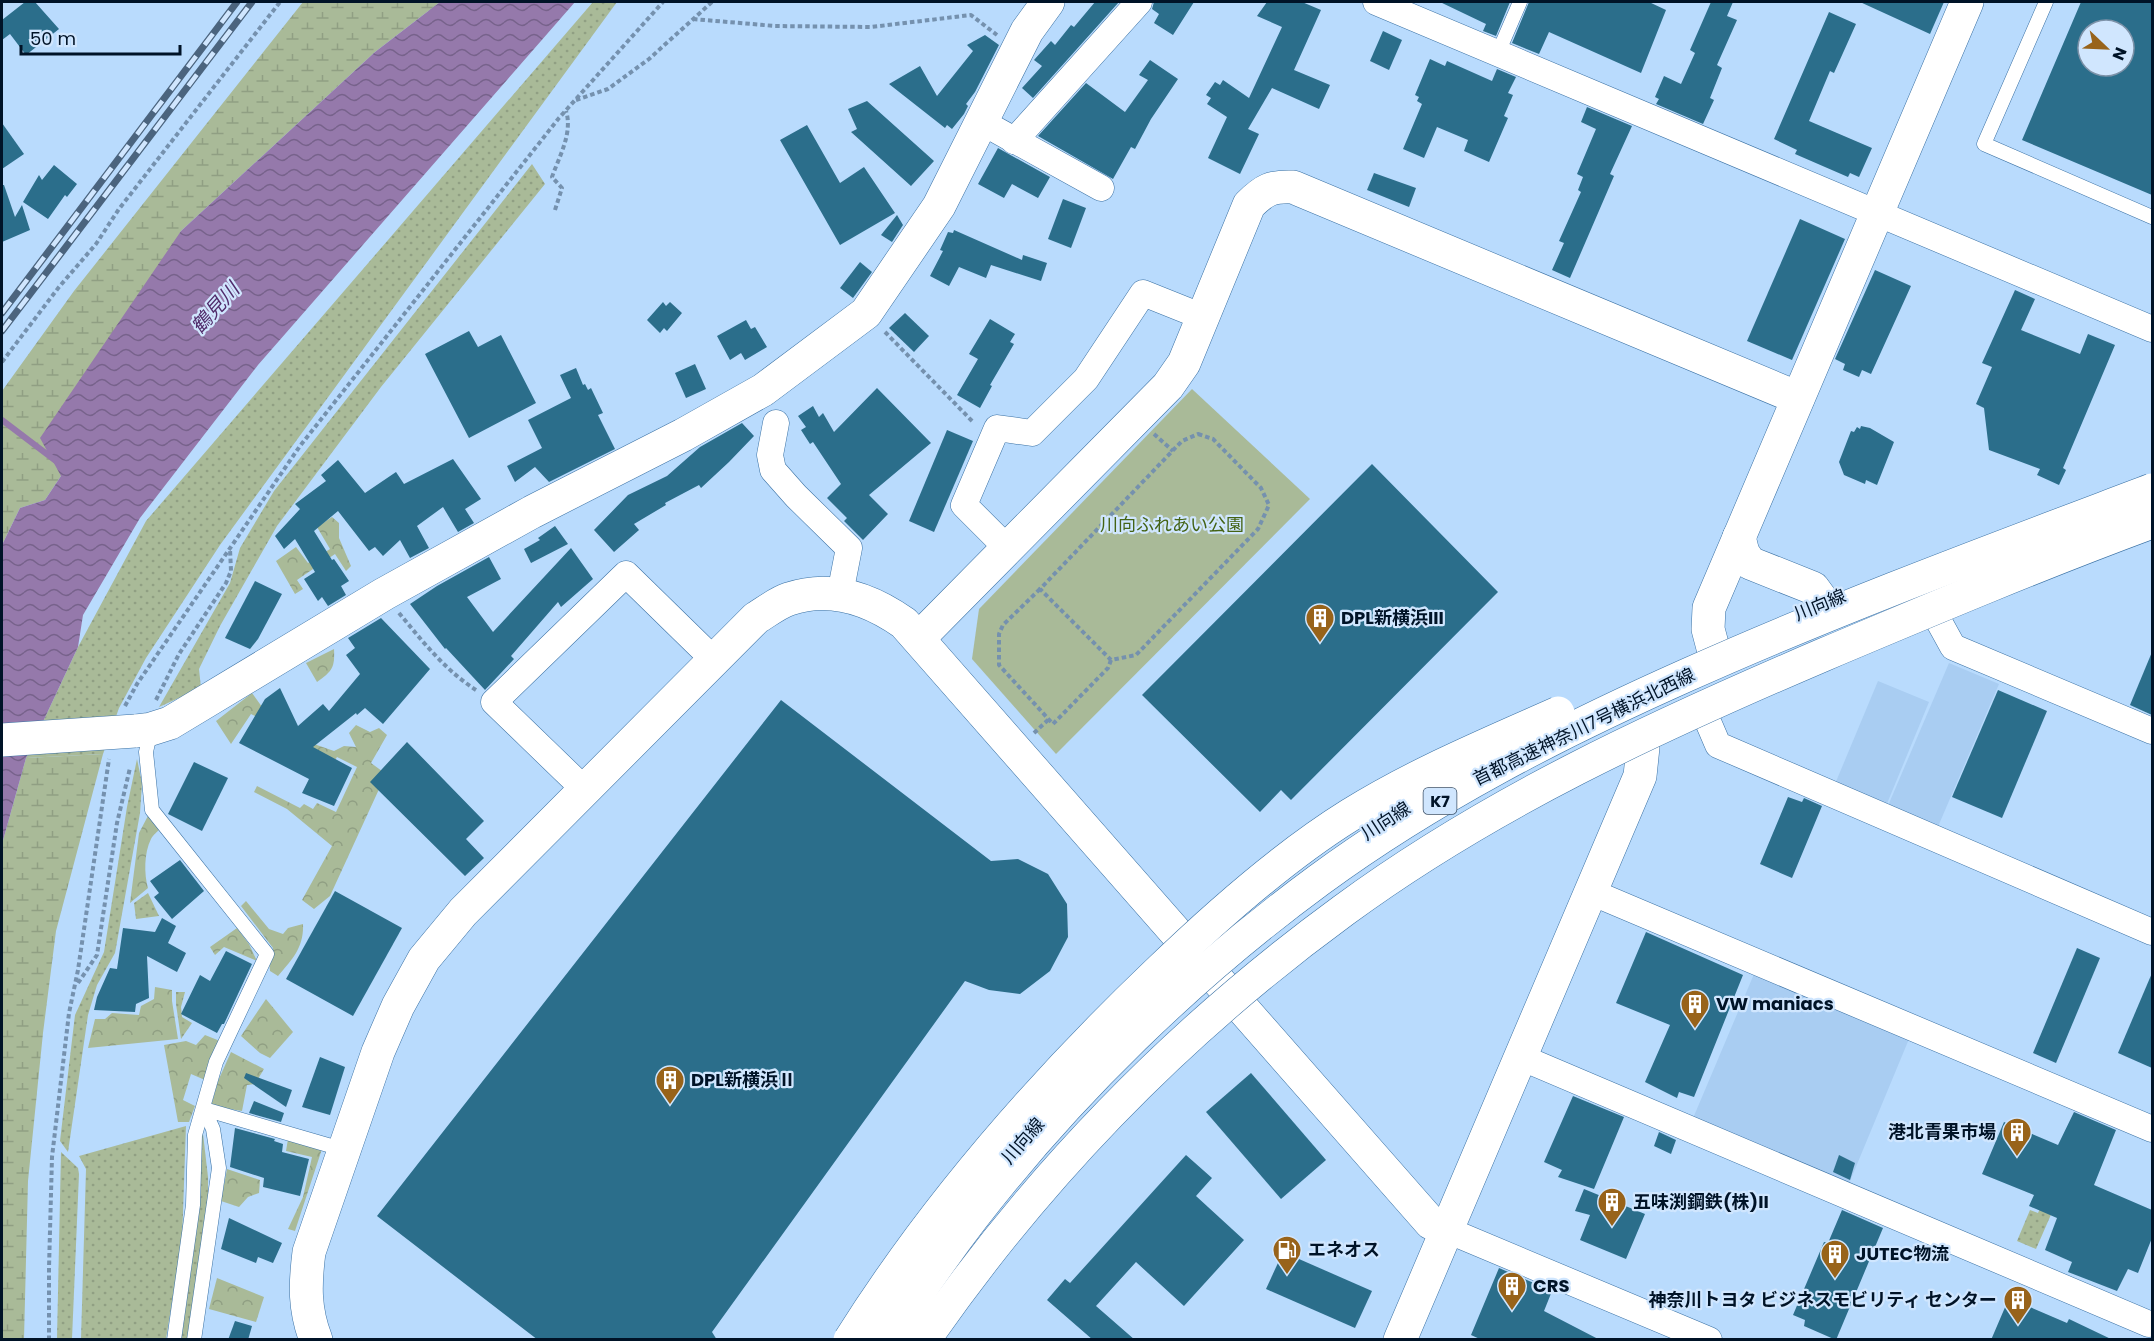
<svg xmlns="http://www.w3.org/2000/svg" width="2154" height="1341" font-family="Poppins,'Noto Sans JP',sans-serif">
  <defs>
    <pattern id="grass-dots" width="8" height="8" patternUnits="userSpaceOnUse" patternTransform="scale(1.5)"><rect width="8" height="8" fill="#a9ba98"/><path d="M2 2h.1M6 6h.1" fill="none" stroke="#909f83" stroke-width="1.8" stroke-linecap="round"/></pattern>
    <pattern id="forest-crowns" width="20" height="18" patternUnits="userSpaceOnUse" patternTransform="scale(1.5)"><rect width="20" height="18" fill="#a9ba98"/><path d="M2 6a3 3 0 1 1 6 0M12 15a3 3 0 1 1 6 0" fill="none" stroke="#909f83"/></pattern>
    <pattern id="wetland-marsh" width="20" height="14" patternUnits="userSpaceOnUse" patternTransform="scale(1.5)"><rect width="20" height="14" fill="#a9ba98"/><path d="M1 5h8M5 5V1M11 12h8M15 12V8" fill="none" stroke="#909f83"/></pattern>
    <pattern id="water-waves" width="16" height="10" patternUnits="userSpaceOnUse" patternTransform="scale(1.5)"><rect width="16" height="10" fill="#9579ab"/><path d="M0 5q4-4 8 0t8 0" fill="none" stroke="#77628b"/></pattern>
  </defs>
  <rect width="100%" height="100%" fill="#b9dbfd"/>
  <g fill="#a9cdf2">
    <path d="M1949,663L1999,684L1937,829L1887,808Z"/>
    <path d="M1878,681L1929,702L1886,806L1835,784Z"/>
    <path d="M1754,974L1909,1039L1848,1186L1691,1123Z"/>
  </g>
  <g fill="url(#grass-dots)">
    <path d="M593,2H617L220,545L146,658L119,708L103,754L26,758L78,647L146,521Z"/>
    <path d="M532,164L545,184L381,387L277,526L220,626L199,669L201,688L159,707L230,583L240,548L274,491Z"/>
    <path d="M137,759L142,783L140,813L115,953L97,985L88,1015L68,1152L60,1141L75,1015L104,952L127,807Z"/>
    <path d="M148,893L159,916L136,919L134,903Z"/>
    <path d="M176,992H185L181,1007L182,1017L192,1023L181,1039L176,1004Z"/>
    <path d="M202,1125L208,1177V1207L188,1339L176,1340Z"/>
    <path d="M186,1126L182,1241L166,1339H81L86,1169L79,1156Z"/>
    <path d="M61,1152L78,1168L79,1174L72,1339H57Z"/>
    <path d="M2042,1204L2053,1210L2036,1249L2017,1241L2030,1210L2038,1213Z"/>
  </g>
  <g fill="url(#forest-crowns)">
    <path d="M332,517L339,523V538L351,566L346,571L335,554L297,580L303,589L295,594L276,561L296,547L308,563L330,549L317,527Z"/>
    <path d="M334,649C335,668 332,671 317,682L306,663Z"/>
    <path d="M252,693L270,718L267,722L251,714L231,744L216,721Z"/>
    <path d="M356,725L370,732L379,728L387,735L371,763L386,774L330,896L314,909L302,900L332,846L287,809L254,792L257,786L300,808L304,804L313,809L317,803L336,812L357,767L337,757L332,765L288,735L334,751L344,746L356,747L349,733Z"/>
    <path d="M150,812L161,828C158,831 153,835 151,839C144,853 144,874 148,888L130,903L139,833Z"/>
    <path d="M246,901L269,929L283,934L288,928L303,924C304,947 293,959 278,976L270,971L269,960L273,948L241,906Z"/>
    <path d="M237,928L249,944L257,961L224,947L215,955L210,947Z"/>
    <path d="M155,987L172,990V1001L178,1039L88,1048L95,1019H105L112,1013L139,1015L141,1006L154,999Z"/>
    <path d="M266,999L293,1032L270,1058L260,1053L241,1036Z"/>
    <path d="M205,1035L220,1041L205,1080L191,1074L183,1100L195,1106L189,1122H178L164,1045L186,1041L196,1045Z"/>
    <path d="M231,1052L264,1069L255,1084L247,1085L242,1111L211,1106L218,1081Z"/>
    <path d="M288,1139L322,1149L295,1231L288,1229L303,1197L312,1157L286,1151Z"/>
    <path d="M227,1169L260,1180L259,1193L248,1197L239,1207L221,1201Z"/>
    <path d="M217,1278L264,1297L256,1322L209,1309Z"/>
  </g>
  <g fill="url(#wetland-marsh)">
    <path d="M303,2H440L375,52L181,231L61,476L45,500L20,508L2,545V391L74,291Z"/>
    <path d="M103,754L56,931L43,1033L28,1181L24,1339L2,1340V844L26,758Z"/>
  </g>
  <path fill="#a9ba98" d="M1192,389L1310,499L1056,754L972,659L979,609Z"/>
  <path fill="url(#water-waves)" d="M440,2H575L258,365L140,518L83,615L78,647L26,758L2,844V545L20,508L45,500L61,476L40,438L181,231L375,52Z"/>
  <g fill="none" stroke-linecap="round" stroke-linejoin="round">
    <path stroke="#9579ab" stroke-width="6" d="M2,420L56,461"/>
  </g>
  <g fill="#2b6e8b" fill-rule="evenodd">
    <path d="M25,2H35L59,29L26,55L10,34L2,40V20Z"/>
    <path d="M1095,2H1119L1033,98L1022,88L1042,66L1034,60L1051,41L1055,45L1071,25L1074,27Z"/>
    <path d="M1154,2H1194L1173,35L1154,23L1159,14L1152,9Z"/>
    <path d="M1267,2H1302L1321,10L1294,70L1330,85L1319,109L1272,88L1248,129L1259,134L1240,174L1208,158L1227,117L1207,104L1211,98L1206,95L1215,82L1220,85L1223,80L1249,98L1282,27L1257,16Z"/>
    <path d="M1440,2H1510L1496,36L1483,31L1486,24Z"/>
    <path d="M1529,2H1649L1666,10L1641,73L1549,32L1539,54L1512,43Z"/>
    <path d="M1711,2H1733L1727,16L1737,20L1717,65L1722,68L1710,98L1714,100L1703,124L1656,104L1659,99L1655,97L1664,76L1681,84L1695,53L1690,50Z"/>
    <path d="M1860,2H1944L1930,34Z"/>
    <path d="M2081,2H2152V195L2022,140ZM2088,30H2124V66H2088Z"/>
    <path d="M1829,12L1856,24L1834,73L1830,71L1809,121L1872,148L1859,177L1850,173L1848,177L1795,154L1797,150L1774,139Z"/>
    <path d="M1383,31L1402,40L1389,70L1370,61Z"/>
    <path d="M985,35L999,45L975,92L966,104L968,106L964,114L952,129L947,125L945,128L889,84L920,66L937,96L973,51L967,45Z"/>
    <path d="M1430,59L1445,66L1447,61L1492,81L1497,69L1516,77L1508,93L1513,95L1504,116L1508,118L1489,162L1464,151L1468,140L1437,127L1424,158L1403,149L1422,104L1417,101L1419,97L1415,95Z"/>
    <path d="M1150,60L1178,79L1151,119L1135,149L1131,147L1113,179L1038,136L1086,83L1125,112L1148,80L1139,75Z"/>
    <path d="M867,101L934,161L911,186L851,132L857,129L848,109Z"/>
    <path d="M1587,107L1632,126L1610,174L1614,176L1570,278L1552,270L1564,243L1559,241L1581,192L1578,190L1583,177L1577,174L1596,129L1581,122Z"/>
    <path d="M2,123L24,154L2,169Z"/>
    <path d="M807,125L840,183L864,167L895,213L840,245L780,140Z"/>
    <path d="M998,148L1050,177L1038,198L1012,184L1004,198L978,184Z"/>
    <path d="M54,165L77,184L67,197L65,195L48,219L23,202L39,175L42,180Z"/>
    <path d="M1374,173L1416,188L1409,207L1367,190Z"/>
    <path d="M2,185H4L15,217L22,205L30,230L2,242Z"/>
    <path d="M1063,199L1086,208L1071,248L1048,239Z"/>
    <path d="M897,215L903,225L892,242L881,235Z"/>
    <path d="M1800,219L1845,239L1792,360L1747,341Z"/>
    <path d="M954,230L1022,260L1023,255L1047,263L1041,281L991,265L986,278L959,267L949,286L930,276L943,251L940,250L948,232L953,233Z"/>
    <path d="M860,262L872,272L853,298L840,288Z"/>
    <path d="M1875,270L1911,286L1871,374L1862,370L1859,377L1843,370L1845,364L1835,359Z"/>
    <path d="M2015,290L2035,299L2021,330L2080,354L2088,334L2115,345L2063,468L2066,470L2059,485L2037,475L2040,469L1989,450L1984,408L1976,404L1992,367L1982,363Z"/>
    <path d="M663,302L666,306L670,302L682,313L667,331L664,328L660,333L647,320Z"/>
    <path d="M905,313L929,336L914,352L889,328Z"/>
    <path d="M990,319L1015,334L1010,342L1014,344L990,385L992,386L980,408L957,395L978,359L969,354Z"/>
    <path d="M746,320L751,329L755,327L767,347L745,360L741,353L730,360L717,336Z"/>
    <path d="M469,331L478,347L501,335L536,403L469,438L425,354Z"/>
    <path d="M695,364L706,389L686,398L675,373Z"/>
    <path d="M576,368L583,385L585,384L588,390L591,388L603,413L598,415L615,449L549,482L535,467L515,482L507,466L542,448L528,420L571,398L560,375Z"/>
    <path d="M877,388L931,443L869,495L888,514L863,540L844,521L847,518L827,498L841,484L813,442L810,444L801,430L806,427L798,416L813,406L819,417L823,413L834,432Z"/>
    <path d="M742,423L754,436L729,462L701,488L699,485L665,503L666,505L634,524L639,530L614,552L594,530L628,495L667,476L700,447Z"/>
    <path d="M1861,426L1870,428L1894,442L1877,485L1866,480L1865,484L1844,475L1839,462L1851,431L1854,432L1857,427L1860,429Z"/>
    <path d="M947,430L973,441L934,532L909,521Z"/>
    <path d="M453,459L481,499L465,509L474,523L458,532L443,507L417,526L429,548L410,558L400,540L383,556L375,547L369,551L338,511L314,531L332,560L334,559L349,581L341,586L346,595L328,606L322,597L318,601L304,579L315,572L295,539L284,549L275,536L300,509L295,504L326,481L321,475L338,460L365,493L396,472L404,484Z"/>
    <path d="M1372,464L1498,592L1291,800L1281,790L1260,812L1142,695Z"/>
    <path d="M555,526L568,544L531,563L524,549L540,540L538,538Z"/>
    <path d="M571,548L593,579L561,607L558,602L511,656L514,659L485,690L446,648L445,649L410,604L437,586L489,557L501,579L467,597L493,632Z"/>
    <path d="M255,581L282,594L258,639L250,649L225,638Z"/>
    <path d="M381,618L430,669L383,724L365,708L357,715L356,713L313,747L352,768L334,806L302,793L309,779L239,743L265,699L280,688L298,726L323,704L329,711L360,674L346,655L355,648L348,638Z"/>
    <path d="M2152,652V715L2130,705Z"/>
    <path d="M1998,690L2047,711L2002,818L1952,797Z"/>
    <path d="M781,700L991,861L1018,859L1048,874L1067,904L1068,937L1050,971L1020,994L989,990L965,981L712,1332L717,1340H538L377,1216Z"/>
    <path d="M407,742L484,821L466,839L484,858L465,876L370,782Z"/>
    <path d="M194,762L228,778L202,831L168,814Z"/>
    <path d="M1788,797L1802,802L1804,798L1822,806L1792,878L1760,864Z"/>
    <path d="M180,860L204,891L172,919L154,897L159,893L150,881Z"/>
    <path d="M335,891L402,928L353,1016L286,979Z"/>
    <path d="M162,918L176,926L168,943L186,953L177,972L147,956L149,998L136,1004L135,1012L94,1010L97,997L110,968L117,969L123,928L155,932Z"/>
    <path d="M1646,932L1743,975L1694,1097L1679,1092L1677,1098L1645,1082L1670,1025L1616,1003Z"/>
    <path d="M2077,948L2100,958L2056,1063L2033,1053Z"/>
    <path d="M226,951L252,964L224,1024H222L217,1033L181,1014L200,975L210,981Z"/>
    <path d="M2152,973V1068L2118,1053Z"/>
    <path d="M320,1057L345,1067L330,1115L302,1107Z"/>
    <path d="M246,1073L292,1090L286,1107L244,1078Z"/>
    <path d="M1251,1073L1326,1160L1281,1199L1206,1112Z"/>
    <path d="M1573,1096L1624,1117L1594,1189L1558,1177L1562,1170L1544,1162Z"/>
    <path d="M254,1101L284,1113L281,1122L249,1113Z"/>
    <path d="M2074,1112L2116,1130L2094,1185L2152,1210V1238L2138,1273L2128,1269L2117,1291L2068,1272L2072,1262L2045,1250L2057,1218L2029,1206L2034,1195L1982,1174L2004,1122L2058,1145Z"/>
    <path d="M235,1128L275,1139L274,1141L283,1144L282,1152L309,1159L300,1196L263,1187L264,1178L230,1167Z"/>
    <path d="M1659,1132L1676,1140L1671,1154L1654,1146Z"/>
    <path d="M1186,1155L1212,1178L1196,1196L1244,1240L1184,1306L1136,1262L1096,1306L1135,1340H1093L1047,1300L1065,1279L1070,1283Z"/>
    <path d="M1839,1155L1855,1163L1850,1180L1833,1172Z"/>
    <path d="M1584,1189L1645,1214L1626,1259L1580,1240L1590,1215L1575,1211Z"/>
    <path d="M1842,1210L1883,1228L1836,1340L1804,1326L1805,1320L1793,1315L1824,1242L1828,1243Z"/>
    <path d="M229,1218L282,1243L273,1263L258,1257L256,1263L221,1249Z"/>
    <path d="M1283,1252L1372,1291L1355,1328L1266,1289Z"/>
    <path d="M1499,1268L1552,1291L1544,1311L1600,1340H1482L1471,1335Z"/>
    <path d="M2009,1298L2067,1323L2069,1319L2113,1340H1991Z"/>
    <path d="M235,1321L252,1326L248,1340H228Z"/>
  </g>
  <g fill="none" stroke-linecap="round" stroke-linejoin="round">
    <g stroke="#3a71a4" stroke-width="15">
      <g id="lane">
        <path d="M2046,2L1984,144L2152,217"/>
        <path d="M1498,53L1520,2"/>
        <path d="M151,729L146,752L152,810L267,954L216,1062L195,1135L193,1205L174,1340"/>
        <path d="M194,1340L219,1168L213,1129L204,1109L345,1150"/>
      </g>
    </g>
    <g stroke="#3a71a4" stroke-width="27">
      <g id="street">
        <path d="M1376,2L2152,329"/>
        <path d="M980,121L1101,188"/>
        <path d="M1014,141L1139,2"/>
        <path d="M776,423L770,455L773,470L796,496L849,548L840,594"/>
        <path d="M1007,548L964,505L997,428L1032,433L1086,379L1143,293L1203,317"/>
        <path d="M1937,618L1953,647L2152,731"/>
        <path d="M1706,717L1718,745L2152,932"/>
        <path d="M585,790L494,702L626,574L714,660"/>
        <path d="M1591,892L2152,1129"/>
        <path d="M1520,1057L2149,1324"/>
        <path d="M1447,1230L1709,1340"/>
      </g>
    </g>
    <g stroke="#3a71a4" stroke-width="34">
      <g id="secondary">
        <path d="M1739,537L1743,553L1750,563L1813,588L1824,603"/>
        <path d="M919,638L1168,386L1184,363L1249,205C1264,190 1271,186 1293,187L1798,398"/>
        <path d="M1713,648L1708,629L1709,608L1967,2"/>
        <path d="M135,731L151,729L170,723L384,594L532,512L683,435L763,390L866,313L939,206L1027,31L1048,2"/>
        <path d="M316,1340C304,1309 305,1284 309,1252L378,1052L398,1006L424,959L463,912L756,618C766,612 777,603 789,599C830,585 870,599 904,623L1431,1223L1447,1230"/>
        <path d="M1400,1340L1640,776L1643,747"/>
      </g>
    </g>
    <g stroke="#7591ae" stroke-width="4" stroke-dasharray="4.5 3" stroke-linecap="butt">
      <path d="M693,19L775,26L871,27L971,15L997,35"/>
      <path d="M576,100L608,89L649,59L712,2"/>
      <path d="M555,210L562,188L552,177C559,157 573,133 566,111"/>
      <path d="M885,332L974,423"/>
      <path d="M2,362L59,287L96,244L119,209L280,2"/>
      <path d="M1154,434L1173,451"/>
      <path d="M1198,434L1213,439L1261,488L1269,505L1258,529L1136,655L1111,660L1040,589L1182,441Z"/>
      <path d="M1040,589L1003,625L999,634V665L1053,724L1108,668L1111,660"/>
      <path d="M399,613C423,642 445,670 476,690"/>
      <path d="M156,700L179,654L226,583L231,571L230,549"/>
      <path d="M125,706L137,684L300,446L559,118L663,2"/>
      <path d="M1034,733L1049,719"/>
      <path d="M78,983L97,955L117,823L130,768"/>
      <path d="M49,1340V1268L52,1157L69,1013L78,970L109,759"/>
    </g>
    <use href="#lane" stroke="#fff" stroke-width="14"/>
    <use href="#street" stroke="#fff" stroke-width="26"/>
    <use href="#secondary" stroke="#fff" stroke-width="33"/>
    <g stroke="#4b647e" stroke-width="7">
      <g id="rail">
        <path d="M2,313L237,2"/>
        <path d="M2,331L252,2"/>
      </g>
    </g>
    <use href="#rail" stroke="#d0e6fe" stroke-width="4.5" stroke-dasharray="14" stroke-linecap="butt"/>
    <g stroke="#3a71a4" stroke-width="34" stroke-linecap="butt">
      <path id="secondary-bridge" d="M2,740L135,731"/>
    </g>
    <g stroke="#3a71a4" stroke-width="34" stroke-linecap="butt">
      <g id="highway-bridge">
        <path d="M850,1340C935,1205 1041,1084 1156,974C1215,917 1281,858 1350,815C1416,774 1488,744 1558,713"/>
        <path d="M887,1340C914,1298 942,1257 972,1218C1069,1092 1191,974 1319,880C1432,797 1559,732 1687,675C1839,607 1996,549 2152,490"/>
        <path d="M924,1340C1039,1174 1181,1029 1344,910C1491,802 1657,726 1823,655C1932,609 2041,563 2152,522"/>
      </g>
    </g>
    <use href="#secondary-bridge" stroke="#fff" stroke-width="33"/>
    <use href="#highway-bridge" stroke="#fff" stroke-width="33"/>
  </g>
  <defs>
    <g id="building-pin" transform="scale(1.5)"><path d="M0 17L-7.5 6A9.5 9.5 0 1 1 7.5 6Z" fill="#98631a" stroke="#d0e6fe"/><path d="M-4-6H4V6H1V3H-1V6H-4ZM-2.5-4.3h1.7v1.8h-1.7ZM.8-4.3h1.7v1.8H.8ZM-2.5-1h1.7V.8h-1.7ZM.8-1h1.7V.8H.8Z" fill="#fff"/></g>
    <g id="fuel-pin" transform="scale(1.5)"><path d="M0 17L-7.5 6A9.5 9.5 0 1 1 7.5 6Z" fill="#98631a" stroke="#d0e6fe"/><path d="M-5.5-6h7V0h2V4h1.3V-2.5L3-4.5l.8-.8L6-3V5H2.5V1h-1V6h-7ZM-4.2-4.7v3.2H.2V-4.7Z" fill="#fff"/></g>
  </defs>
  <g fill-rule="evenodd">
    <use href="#building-pin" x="1320" y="618"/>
    <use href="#building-pin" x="1695" y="1004"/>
    <use href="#building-pin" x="670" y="1080"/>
    <use href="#building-pin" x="2017" y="1132"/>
    <use href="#building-pin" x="1612" y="1202"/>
    <use href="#fuel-pin" x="1287" y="1250"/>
    <use href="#building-pin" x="1835" y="1254"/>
    <use href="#building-pin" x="1512" y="1286"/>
    <use href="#building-pin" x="2018" y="1300"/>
  </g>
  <g text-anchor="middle" stroke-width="4.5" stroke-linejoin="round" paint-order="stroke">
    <rect fill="#d0e6fe" stroke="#3e5268" stroke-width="1.5" x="1423.5" y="788" width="33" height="26" rx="4.5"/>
    <g font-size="16" font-weight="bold" fill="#001327">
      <text x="1440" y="807">K7</text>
    </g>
    <g font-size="18" fill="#446314" stroke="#d0e6fe">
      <text x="1172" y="531">川向ふれあい公園</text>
    </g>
    <g font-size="18" fill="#001327" stroke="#d0e6fe">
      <text transform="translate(1820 605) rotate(-22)" y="6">川向線</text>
      <text transform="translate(1584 727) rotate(-26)" y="6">首都高速神奈川7号横浜北西線</text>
      <text transform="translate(1386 821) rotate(-33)" y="6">川向線</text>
      <text transform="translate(1023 1141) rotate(-49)" y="6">川向線</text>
    </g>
    <g font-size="18" font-weight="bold" fill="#001327" stroke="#d0e6fe" text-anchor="start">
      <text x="1341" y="624">DPL新横浜III</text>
      <text x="1716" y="1010">VW maniacs</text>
      <text x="691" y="1086">DPL新横浜Ⅱ</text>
      <text x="1996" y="1138" text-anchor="end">港北青果市場</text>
      <text x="1633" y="1208">五味渕鋼鉄(株)II</text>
      <text x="1308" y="1256">エネオス</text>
      <text x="1856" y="1260">JUTEC物流</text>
      <text x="1533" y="1292">CRS</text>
      <text x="1997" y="1306" text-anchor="end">神奈川トヨタ ビジネスモビリティ センター</text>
    </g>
    <g font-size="20" font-style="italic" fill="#522d6c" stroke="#d0e6fe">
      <text transform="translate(215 308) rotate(-48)" y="7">鶴見川</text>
    </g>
  </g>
  <rect width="2154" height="1341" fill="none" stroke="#001327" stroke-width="6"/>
  <g transform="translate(2106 48) rotate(113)"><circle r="28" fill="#d0e6fe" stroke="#7d92a8" stroke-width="1.5"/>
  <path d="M0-4.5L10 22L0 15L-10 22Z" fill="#98631a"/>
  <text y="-9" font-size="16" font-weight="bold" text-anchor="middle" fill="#001327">N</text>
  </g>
  <path d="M21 45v9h159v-9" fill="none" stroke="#001327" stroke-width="3"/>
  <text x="30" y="45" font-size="18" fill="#001327" stroke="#d0e6fe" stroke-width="4.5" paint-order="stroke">50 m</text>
</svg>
